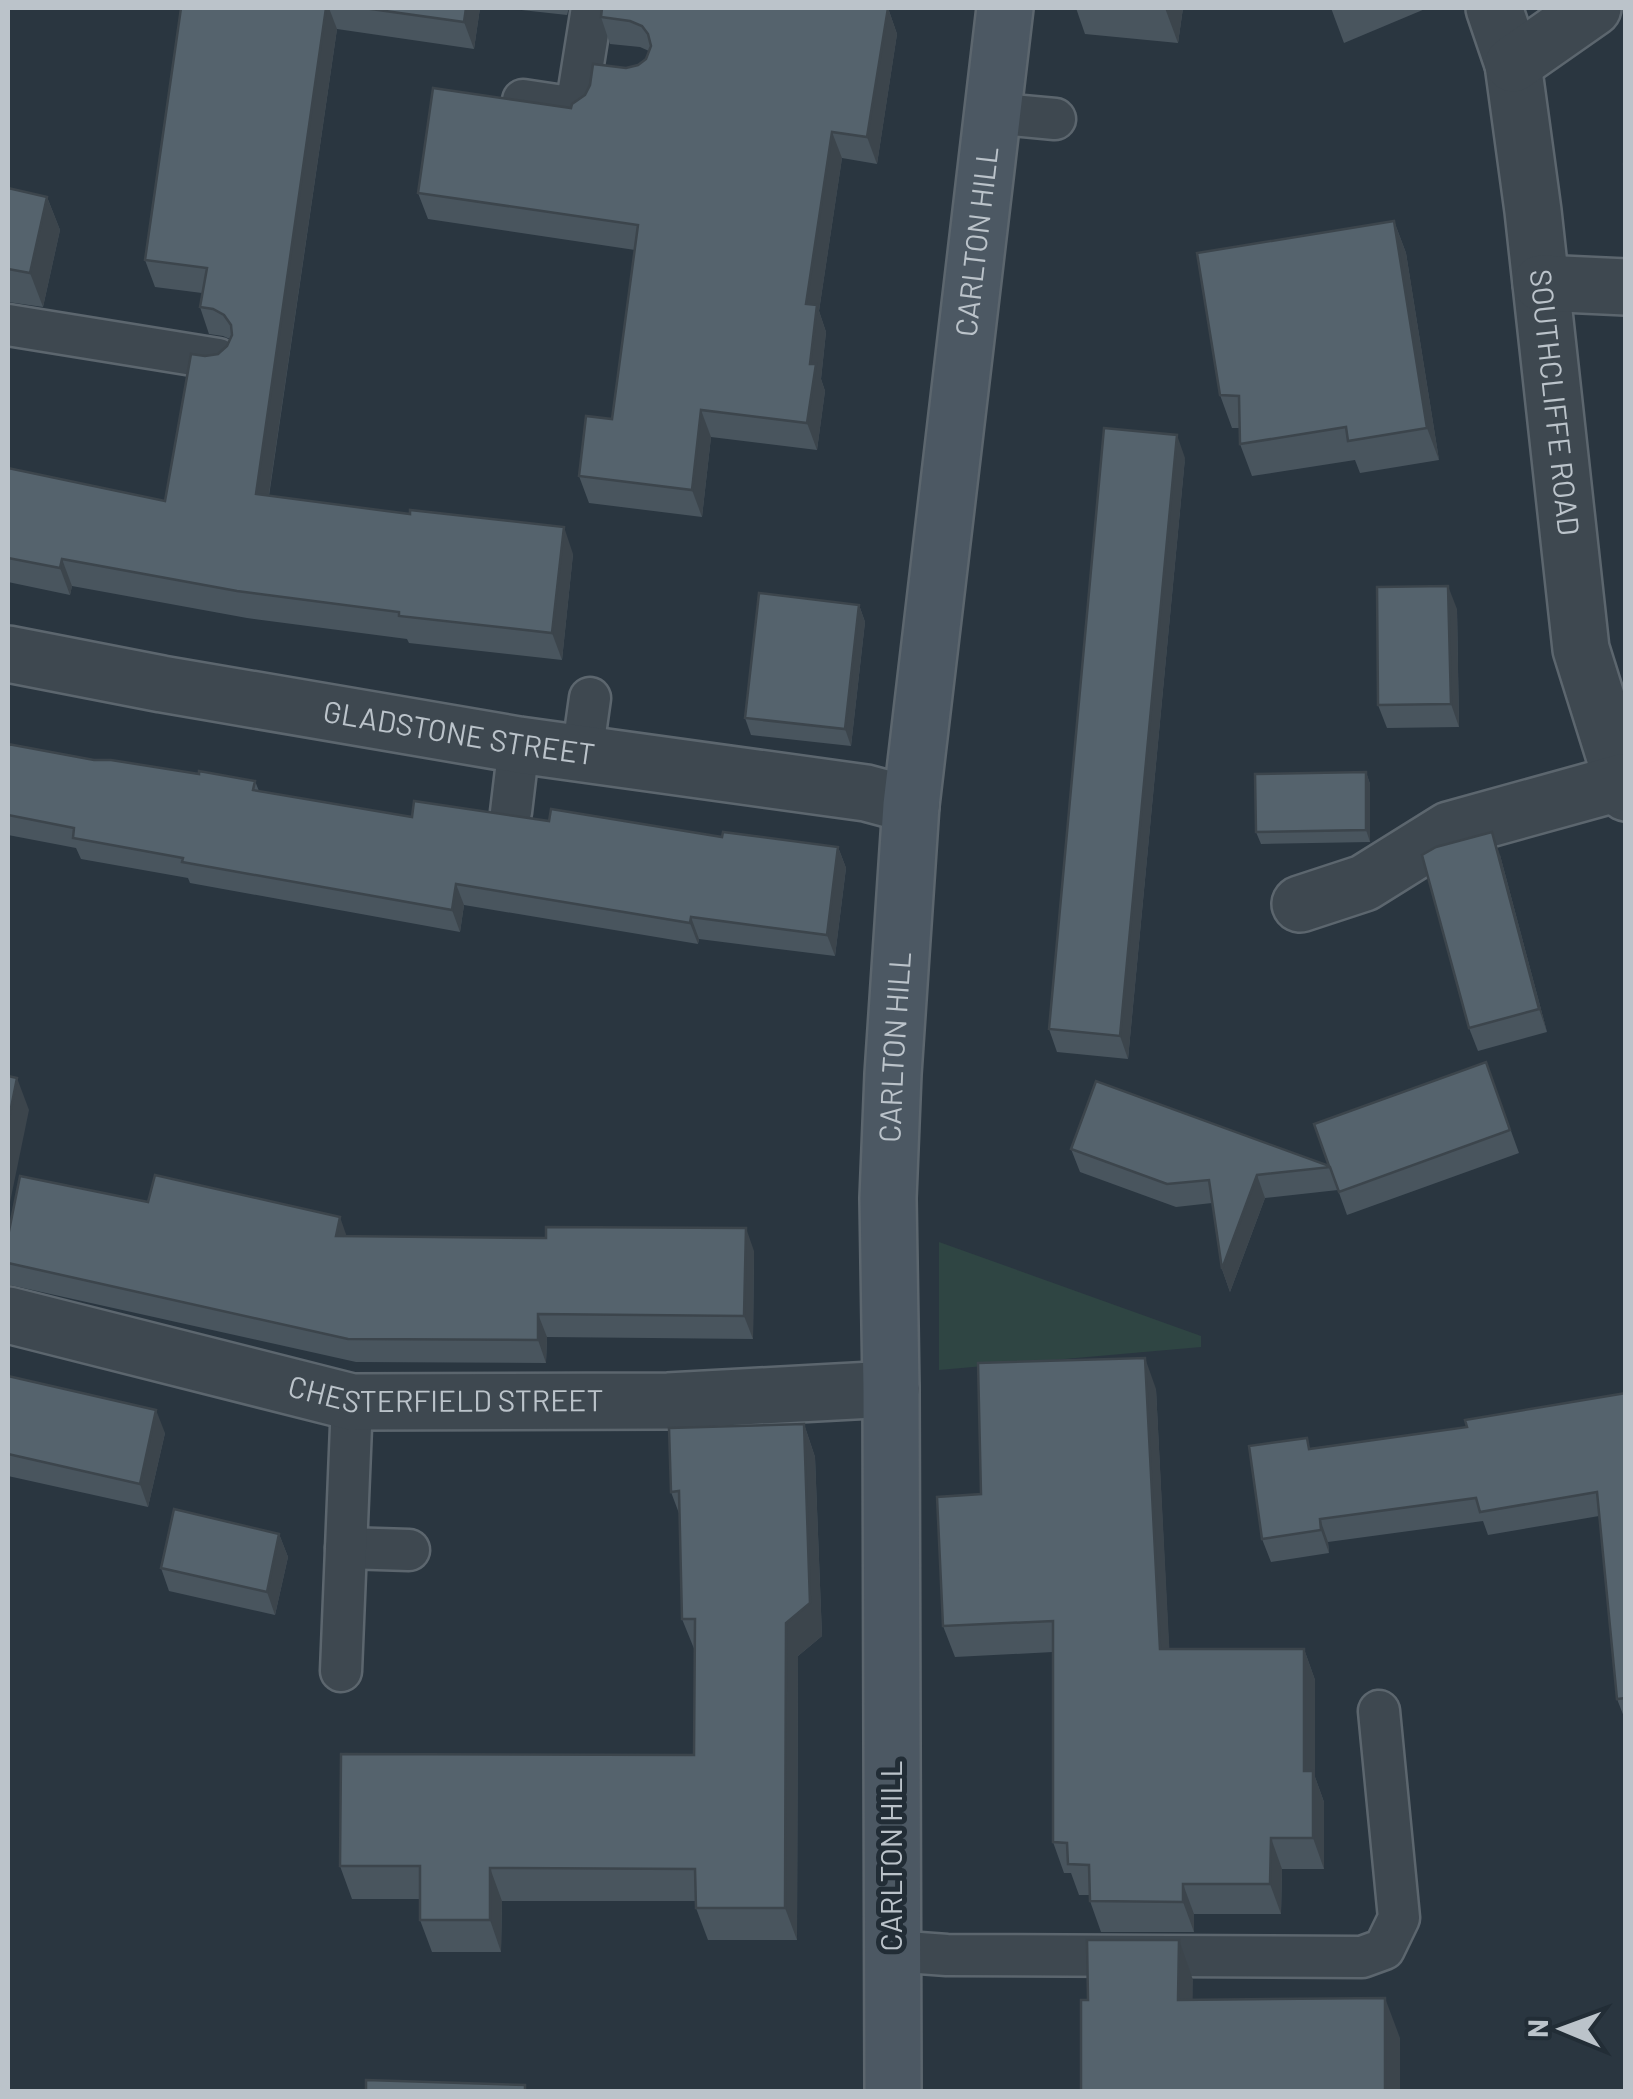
<svg xmlns="http://www.w3.org/2000/svg" width="1633" height="2099" font-family="Barlow,sans-serif">
  <rect width="100%" height="100%" fill="#2a3640"/>
  <path fill="#2f4543" d="M939,1242L1201,1336V1347L939,1370Z"/>
  <g fill="none" stroke-linecap="round" stroke-linejoin="round">
    <g stroke="#5c666e" stroke-width="45">
      <g id="lane">
        <path d="M523,100L576,108L592,8"/>
        <path d="M992,113L1055,119"/>
        <path d="M8,325L218,359"/>
        <path d="M582,755L590,698"/>
        <path d="M511,812L519,745"/>
        <path d="M346,1548L409,1550"/>
        <path d="M341,1671L352,1402"/>
        <path d="M892,1951L947,1955L1362,1957L1384,1949L1399,1918L1379,1711"/>
      </g>
    </g>
    <g stroke="#5c666e" stroke-width="60">
      <g id="street">
        <path id="s1" d="M1494,8L1513,64L1533,211L1581,649L1626,793"/>
        <path d="M1513,64L1593,8"/>
        <path d="M1541,283L1626,287"/>
        <path id="s2" d="M8,654L162,684L519,745L866,793L911,805"/>
        <path d="M1300,904L1364,883L1449,830L1622,782"/>
        <path id="s3" d="M8,1315L352,1402L668,1401L891,1389"/>
      </g>
    </g>
    <g stroke="#5c666e" stroke-width="60">
      <g id="secondary">
        <path id="s4" d="M893,2092L891,1389L888,1198L893,1074L911,805L1005,8"/>
      </g>
    </g>
    <use href="#lane" stroke="#3e4850" stroke-width="40"/>
    <use href="#street" stroke="#3e4850" stroke-width="55"/>
    <use href="#secondary" stroke="#4c5863" stroke-width="55"/>
  </g>
  <g fill="#49555e">
    <path d="M181,8H480L474,49L337,29L269,496L573,554L562,660L409,643L407,639L247,618L72,586L70,595L8,582V468L165,501L205,356L218,354L227,346L230,339L223,336L209,334L200,307L202,293L155,287L145,260Z"/>
    <path d="M503,8H569L567,15Z"/>
    <path d="M888,8L897,34L877,164L842,158L819,311L826,332L821,379L825,391L817,450L711,437L702,517L589,503L579,476L612,419L635,250L428,219L418,193L571,108L626,68L638,65L646,59L649,51L640,47L610,44L601,17Z"/>
    <path d="M1076,8H1183L1178,43L1085,34Z"/>
    <path d="M1331,8H1425V9L1344,43Z"/>
    <path d="M8,188L47,197L60,230L43,307L8,302Z"/>
    <path d="M1394,221L1406,253L1439,460L1360,473L1355,460L1252,476L1240,444V428H1232L1220,395Z"/>
    <path d="M1185,458L1128,1059L1057,1052L1049,1029Z"/>
    <path d="M859,605L865,622L851,746L751,735L745,718Z"/>
    <path d="M1457,609L1459,727L1387,728L1378,705Z"/>
    <path d="M8,744L94,760L255,781L259,791L412,817L549,821L838,847L846,868L835,956L699,939L698,944L464,905L460,932L190,883L188,878L81,859L76,848L8,835Z"/>
    <path d="M1366,772L1370,784V842L1261,844L1256,832Z"/>
    <path d="M1500,855L1547,1032L1478,1051L1469,1028Z"/>
    <path d="M1486,1062L1519,1153L1347,1215L1338,1190L1265,1198L1230,1292L1222,1269L1212,1203L1176,1207L1080,1172L1071,1149L1329,1166Z"/>
    <path d="M148,1202L347,1236L754,1251L753,1339L547,1337L546,1363L356,1362L10,1285L8,1277V1236Z"/>
    <path d="M8,1376L165,1433L148,1507L8,1476Z"/>
    <path d="M1156,1389L1169,1649H1304L1315,1680V1777L1324,1802V1869H1282L1281,1914H1194V1932H1101L1090,1901V1895H1079L1071,1873H1064L1053,1842V1652L955,1657L943,1626L981,1494Z"/>
    <path d="M1626,1393V1722L1617,1699L1599,1516L1488,1535L1483,1521L1328,1542L1329,1553L1271,1562L1262,1539L1311,1448L1467,1427Z"/>
    <path d="M804,1424L815,1457L822,1636L798,1656L797,1940H708L696,1908V1901H502L501,1952H432L420,1920V1899H352L340,1866L694,1755L695,1651L682,1619L680,1516L671,1492Z"/>
    <path d="M279,1534L288,1557L275,1615L169,1591L161,1568Z"/>
  </g>
  <g fill="#3c454c">
    <path d="M326,8H329L337,29L265,521L256,494Z"/>
    <path d="M466,8H480L474,49L464,22Z"/>
    <path d="M888,8L897,34L877,164L867,137Z"/>
    <path d="M1165,8H1183L1178,43Z"/>
    <path d="M832,132L842,158L819,311L826,332L821,379L825,391L817,450L807,423L810,364L806,304Z"/>
    <path d="M47,197L60,230L43,307L30,273Z"/>
    <path d="M1394,221L1406,253L1439,460L1427,428Z"/>
    <path d="M701,410L711,437L702,517L692,490Z"/>
    <path d="M1177,435L1185,458L1128,1059L1120,1036Z"/>
    <path d="M564,527L573,554L562,660L552,633Z"/>
    <path d="M62,559L72,586L70,595L60,568Z"/>
    <path d="M1448,586L1457,609L1459,727L1451,704Z"/>
    <path d="M859,605L865,622L851,746L845,729Z"/>
    <path d="M1366,772L1370,784V842L1366,830Z"/>
    <path d="M1492,832L1500,855L1547,1032L1539,1009Z"/>
    <path d="M838,847L846,868L835,956L827,935Z"/>
    <path d="M456,884L464,905L460,932L452,910Z"/>
    <path d="M691,917L699,939L698,944L690,923Z"/>
    <path d="M17,1078L29,1110L8,1212V1123Z"/>
    <path d="M1257,1175L1265,1198L1230,1292L1222,1269Z"/>
    <path d="M340,1217L348,1240L336,1236Z"/>
    <path d="M746,1228L754,1251L753,1339L744,1316Z"/>
    <path d="M538,1314L547,1337L546,1363L538,1340Z"/>
    <path d="M1145,1358L1156,1389L1171,1680L1160,1649Z"/>
    <path d="M156,1410L165,1433L148,1507L140,1484Z"/>
    <path d="M804,1424L815,1457L822,1636L798,1656L797,1940L785,1908L786,1623Z"/>
    <path d="M1320,1519L1328,1542L1329,1553L1321,1530Z"/>
    <path d="M279,1534L288,1557L275,1615L267,1592Z"/>
    <path d="M1304,1649L1315,1680V1777L1324,1802V1869L1313,1838L1304,1771Z"/>
    <path d="M1271,1838L1282,1869L1281,1914L1270,1884Z"/>
    <path d="M490,1868L502,1901L501,1952L490,1920Z"/>
    <path d="M1183,1884L1194,1914V1932L1183,1902Z"/>
    <path d="M1179,1940L1193,1980L1192,2039L1178,2000Z"/>
    <path d="M1385,1998L1400,2038V2092H1385Z"/>
  </g>
  <g fill="#55636d" stroke="#3c454c" stroke-width="2.5">
    <path d="M181,8H326L256,494L410,514V510L564,527L552,633L399,616V612L237,591L62,559L60,568L8,558V468L165,501L191,354L205,356L218,354L227,346L232,335L231,325L224,315L213,309L200,307L207,268L145,260Z"/>
    <path d="M364,8H466L464,22Z"/>
    <path d="M602,8H888L867,137L832,132L806,304L817,305L810,364H816L807,423L701,410L692,490L579,476L586,416L612,419L638,225L418,193L433,88L571,108L572,104L585,95L590,85L593,64L626,68L638,65L646,59L651,46L648,34L642,26L630,21L601,17Z"/>
    <path d="M1624,164H1626V224Z"/>
    <path d="M8,188L47,197L30,273L8,269Z"/>
    <path d="M1394,221L1427,428L1348,441L1346,427L1240,444L1239,396L1220,395L1197,253Z"/>
    <path d="M1104,428L1177,435L1120,1036L1049,1029Z"/>
    <path d="M1448,586L1451,704L1378,705L1377,587Z"/>
    <path d="M759,593L859,605L845,729L745,718Z"/>
    <path d="M8,744L94,760H111L199,774V771L255,781L253,790L412,817L414,801L549,821L551,809L722,837L723,832L838,847L827,935L691,917L690,923L456,884L452,910L182,862L183,858L73,838L74,828L8,815Z"/>
    <path d="M1366,772V830L1256,832L1255,774Z"/>
    <path d="M1492,832L1539,1009L1469,1028L1422,855L1436,847Z"/>
    <path d="M1486,1062L1510,1130L1339,1192L1330,1167L1257,1175L1222,1269L1209,1180L1167,1184L1071,1149L1096,1081L1329,1166L1314,1124Z"/>
    <path d="M8,1076L17,1078L8,1123Z"/>
    <path d="M155,1175L340,1217L336,1236L546,1238V1227L746,1228L744,1316L538,1314V1340L348,1339L8,1263V1236L20,1176L148,1202Z"/>
    <path d="M1145,1358L1160,1649H1304V1771H1313V1838H1271L1270,1884H1183V1902L1090,1901L1089,1865L1068,1864L1067,1843L1053,1842V1621L943,1626L937,1497L981,1494L978,1363Z"/>
    <path d="M8,1376L156,1410L140,1484L8,1454Z"/>
    <path d="M1626,1393V1698L1617,1699L1597,1492L1480,1512L1476,1498L1320,1519L1321,1530L1262,1539L1249,1446L1307,1438L1309,1449L1467,1427L1465,1420Z"/>
    <path d="M804,1424L810,1603L786,1623L785,1908H696L695,1869L490,1868V1920H420V1866H340L341,1754L694,1755L695,1619H682L679,1491L671,1492L669,1428Z"/>
    <path d="M174,1509L279,1534L267,1592L161,1568Z"/>
    <path d="M1087,1940H1179L1178,2000L1385,1998V2092H1081V2000H1088Z"/>
    <path d="M366,2080L525,2085V2092H366Z"/>
  </g>
  <g text-anchor="middle" stroke-width="10" stroke-linejoin="round" paint-order="stroke">
    <g font-size="30" fill="#bbc3ca" stroke="#222d36">
      <text dy="10" stroke="none"><textPath href="#s4" startOffset="1855">CARLTON HILL</textPath></text>
      <text dy="10" stroke="none"><textPath href="#s1" startOffset="400">SOUTHCLIFFE ROAD</textPath></text>
      <text dy="10" stroke="none"><textPath href="#s2" startOffset="458">GLADSTONE STREET</textPath></text>
      <text dy="10" stroke="none"><textPath href="#s4" startOffset="1045">CARLTON HILL</textPath></text>
      <text dy="10" stroke="none"><textPath href="#s3" startOffset="448">CHESTERFIELD STREET</textPath></text>
      <text transform="translate(892 1856) rotate(-90)" y="10">CARLTON HILL</text>
    </g>
  </g>
  <rect width="1633" height="2099" fill="none" stroke="#bbc3ca" stroke-width="20"/>
  <g transform="translate(1563 2029) rotate(271)" stroke="#222d36" stroke-width="8" paint-order="stroke">
  <path d="M0-8L18 38L0 25L-18 38Z" fill="#bbc3ca"/>
  <text y="-15" font-size="28" font-weight="bold" text-anchor="middle" fill="#bbc3ca">N</text>
  </g>
</svg>
